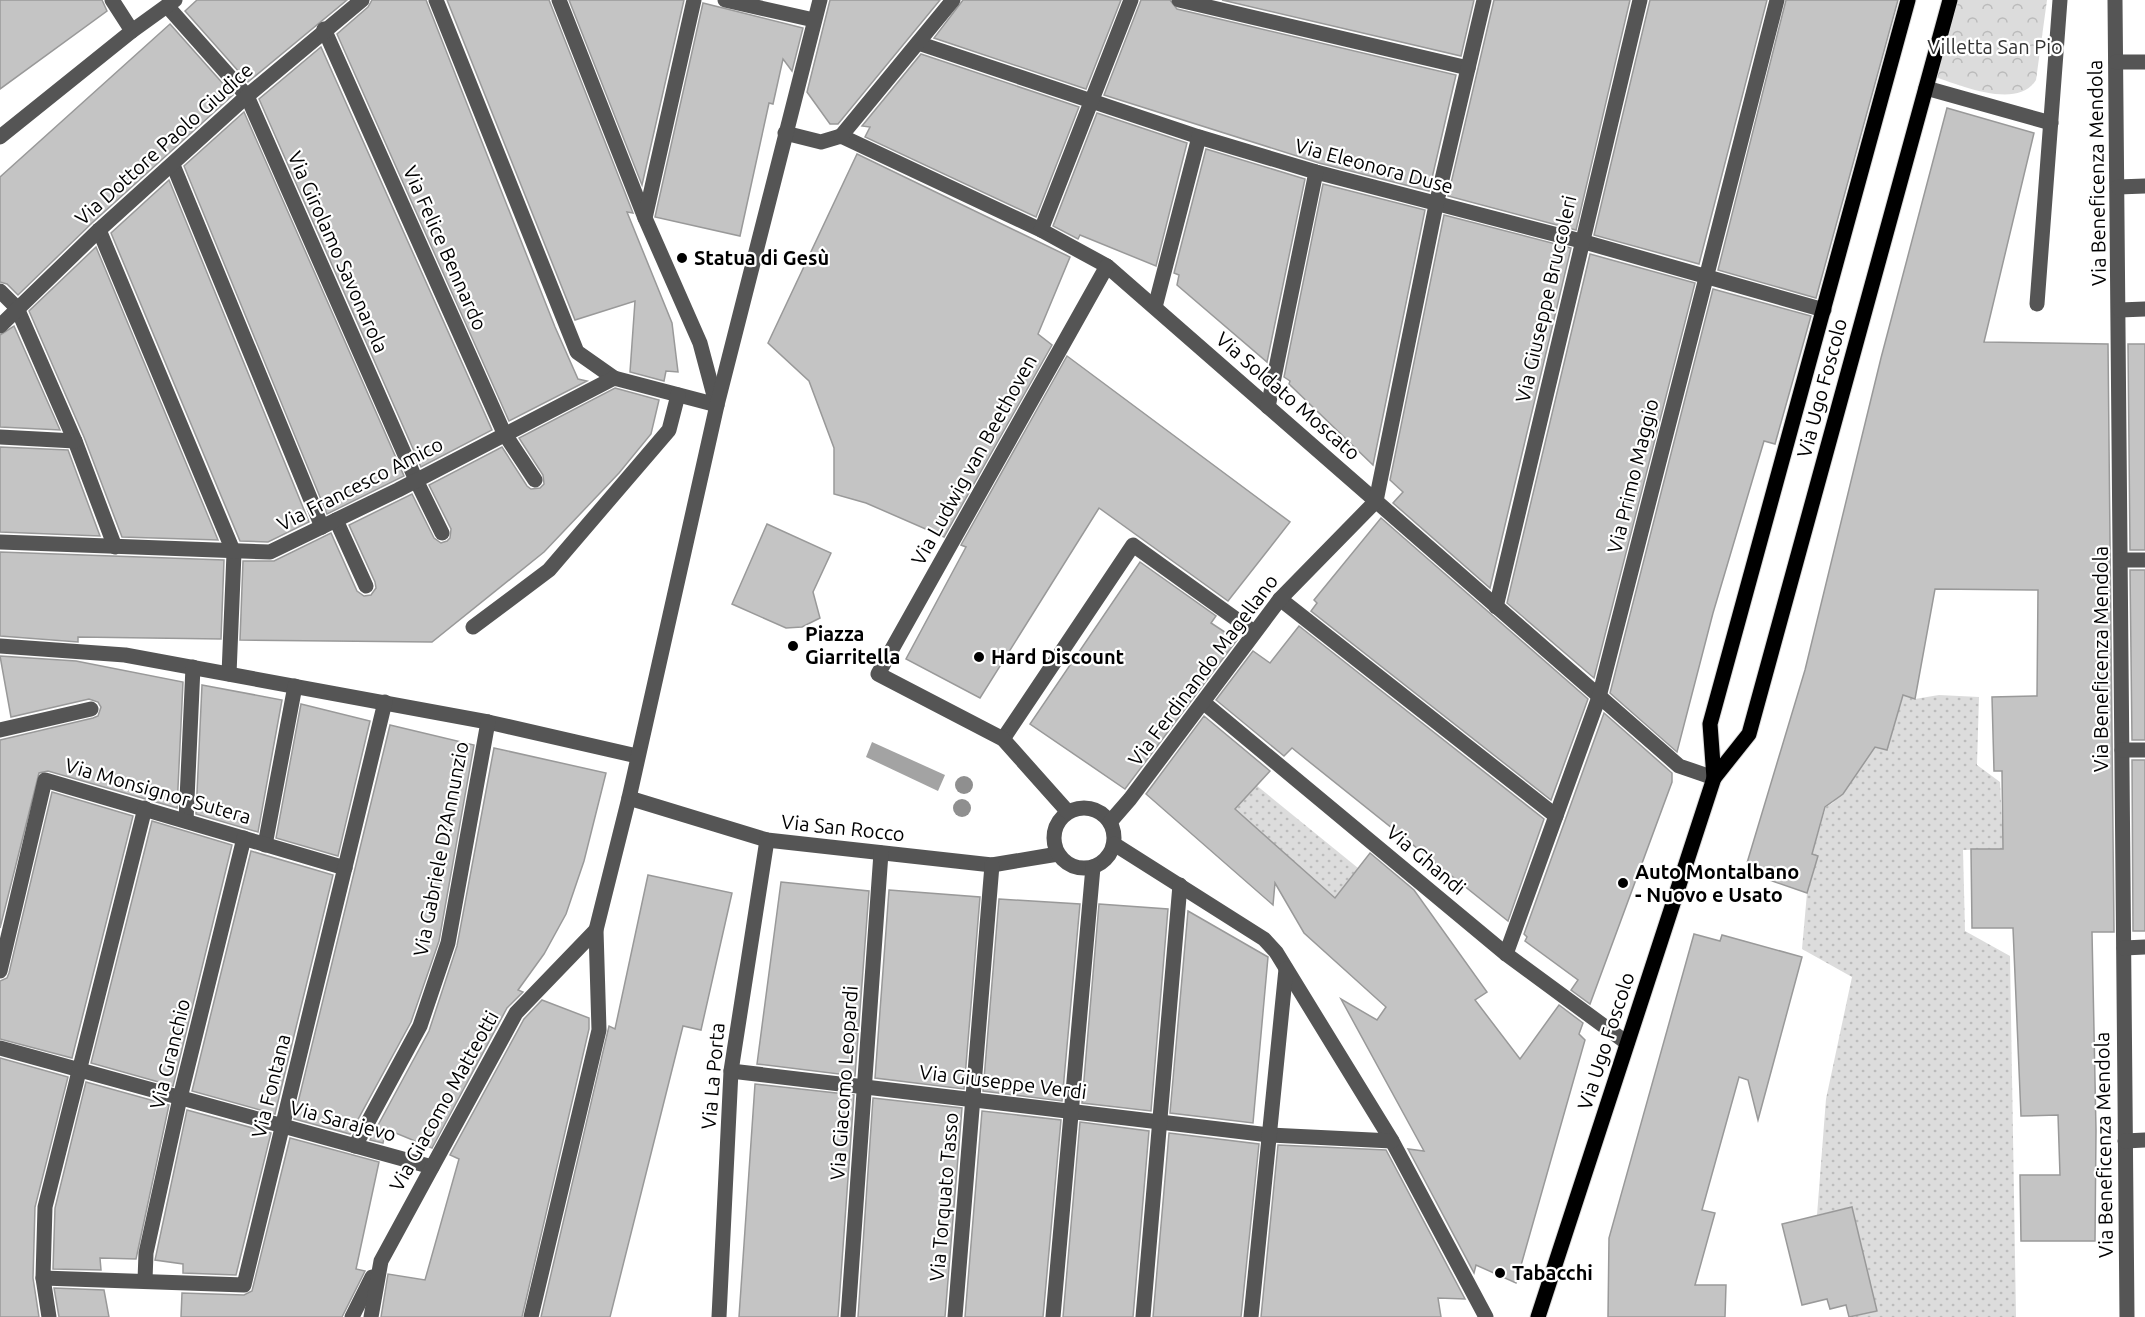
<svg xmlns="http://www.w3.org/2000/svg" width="2145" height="1317" font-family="Ubuntu,sans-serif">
  <defs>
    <pattern id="grass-dots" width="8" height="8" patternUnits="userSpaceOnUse" patternTransform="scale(1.5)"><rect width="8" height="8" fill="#dcdcdc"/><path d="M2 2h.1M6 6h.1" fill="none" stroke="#bbb" stroke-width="1.8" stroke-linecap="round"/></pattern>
    <pattern id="forest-crowns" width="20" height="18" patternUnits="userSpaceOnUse" patternTransform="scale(1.5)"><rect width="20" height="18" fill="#dcdcdc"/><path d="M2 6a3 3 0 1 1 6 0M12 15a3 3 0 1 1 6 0" fill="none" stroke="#bbb"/></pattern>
  </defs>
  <rect width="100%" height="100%" fill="#fff"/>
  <g fill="url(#grass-dots)">
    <path d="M1903,695L1915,699L1939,695L1979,697L1977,765L2000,782L2003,849L1963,850L1965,931L2010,956L2016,1317H1851L1877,1311L1852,1207L1817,1215L1826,1099L1852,977L1802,949L1807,893L1817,856L1812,854L1826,807L1834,802L1875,746L1887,750Z"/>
    <path d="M1256,785L1358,868L1335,898L1235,810Z"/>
  </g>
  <path fill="url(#forest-crowns)" d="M1950,0H2047L2036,80C2017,111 1958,84 1929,75Z"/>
  <path fill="#a3a3a3" d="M872,742L945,775L938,791L866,757Z"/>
  <g fill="#c4c4c4" stroke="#999" stroke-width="1.5">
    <path d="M0,0H102L107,11L0,89Z"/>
    <path d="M197,0H347L248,82L185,11Z"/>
    <path d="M372,0H426L555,327L578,379L587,381L509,421L337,34L368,7Z"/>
    <path d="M447,0H549L633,213L627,212L672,323L678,372L666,371L664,381L630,372L635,301L575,320Z"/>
    <path d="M569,0H684L642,185Z"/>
    <path d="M830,0H940L838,124H830L807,92Z"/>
    <path d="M963,0H1121L1086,89L934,38Z"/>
    <path d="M1141,0H1170L1177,9L1456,75L1429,191L1319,163L1104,95Z"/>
    <path d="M1222,0H1474L1461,56Z"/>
    <path d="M1494,0H1630L1576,230L1448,196Z"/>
    <path d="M1650,0H1767L1699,264L1594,235Z"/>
    <path d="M1786,0H1898L1816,298L1718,270Z"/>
    <path d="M703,3L803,28L792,71L783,59L773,104L769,103L740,236L655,217Z"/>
    <path d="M170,24L233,95L92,223L18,295L7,284L0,282V177Z"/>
    <path d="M321,47L492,430L421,467L259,99Z"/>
    <path d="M921,54L1079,107L1036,217L865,137L870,127L862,126Z"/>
    <path d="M1947,108L2034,133L1984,342L2108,344L2114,932H2092L2096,1130L2095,1241H2021L2020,1175H2060L2058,1115L2021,1116L2013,928H1972L1971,849H2003L2002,771H1994L1992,697L2037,696L2038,590L1935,589L1915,699L1903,695L1887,750L1875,747L1843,794L1825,807L1812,854L1818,856L1807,893L1752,874L1747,863L1805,670L1881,358Z"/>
    <path d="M244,112L404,476L327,514L184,166Z"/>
    <path d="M1097,113L1187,143L1156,266L1080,235L1078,239L1053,226Z"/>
    <path d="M1206,149L1305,179L1267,362L1177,285L1179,275L1174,273Z"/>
    <path d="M857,154L1070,257L1038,334L1052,345L944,537L866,503L834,494V448L809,381L768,343Z"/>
    <path d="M169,180L309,522L268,542L240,541L111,233Z"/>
    <path d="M1323,184L1425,210L1373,465L1289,384L1290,381L1284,377Z"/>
    <path d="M1444,215L1571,248L1490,588L1393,503L1403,492L1390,480Z"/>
    <path d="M96,247L218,540L122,537L84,437L29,311Z"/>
    <path d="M1590,254L1695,283L1594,678L1507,603Z"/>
    <path d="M1713,289L1811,316L1775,444L1764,441L1713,613L1677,752L1610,693Z"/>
    <path d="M14,326L60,430L0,427V335Z"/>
    <path d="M2128,344H2145V550H2130Z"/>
    <path d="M1067,356L1290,522L1228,601L1099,508L980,698L906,659L966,547L961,545Z"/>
    <path d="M615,388L659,400L651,434L619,473L544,552L432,642L240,640L243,561H274L331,533L357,591L364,596L371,595L376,588L375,582L349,525L412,494L434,538L441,543L447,541L450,538L451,529L429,485L502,447L527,486L531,489L540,488L544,484L543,475L519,438Z"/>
    <path d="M0,447L68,450L100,536L0,532Z"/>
    <path d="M1381,518L1588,699L1551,800L1311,611L1317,603L1314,600Z"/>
    <path d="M767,524L831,553L813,592L820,618L802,627L786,628L732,604Z"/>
    <path d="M0,552L224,560L221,639L78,637V642L0,636Z"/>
    <path d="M1140,562L1216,616L1211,623L1237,640L1125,789L1030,724Z"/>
    <path d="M2130,570H2145V740H2132Z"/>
    <path d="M1299,626L1544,819L1508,921L1292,748L1284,756L1216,700L1253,651L1270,663Z"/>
    <path d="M0,656L76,661L183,682L177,808L48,771L39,773L0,928V740L93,718L98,716L101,707L98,702L89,699L11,717Z"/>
    <path d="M202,685L282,700L258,832L196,814Z"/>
    <path d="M301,704L370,721L338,856L276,838Z"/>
    <path d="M1604,713L1672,773V782L1590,1004L1571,990L1578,980L1525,941L1527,937L1524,934Z"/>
    <path d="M1204,716L1270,771L1235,809L1335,898L1370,853L1414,890L1487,992L1475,1000L1520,1059L1559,1005L1583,1023L1579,1034L1585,1040L1516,1283L1476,1265L1474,1273L1408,1149L1424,1151L1341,999L1377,1020L1386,1007L1304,933L1275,883L1273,905L1146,794Z"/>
    <path d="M390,725L474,745L439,941L411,1022L350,1134L294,1119Z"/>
    <path d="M494,748L606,773L584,861L566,914L544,954L518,990L523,992L507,1008L432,1148L386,1129L383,1143L370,1140L429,1031L457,946Z"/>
    <path d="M2132,760H2145V931H2133Z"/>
    <path d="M52,792L133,816L72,1058L0,1039V981L7,978L9,973Z"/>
    <path d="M152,821L232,845L173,1086L91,1063Z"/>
    <path d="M251,851L333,875L275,1114L192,1091Z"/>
    <path d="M648,875L732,893L701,1030L683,1026L610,1317H541L609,1026L615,1029Z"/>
    <path d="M781,882L869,891L855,1076L757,1064Z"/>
    <path d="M889,890L980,897L964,1089L875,1078Z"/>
    <path d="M999,899L1080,904L1062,1101L983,1091Z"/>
    <path d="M1099,904L1168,909L1151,1111L1082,1103Z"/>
    <path d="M1188,911L1268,957L1253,1123L1170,1113Z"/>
    <path d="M1694,934L1720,941L1722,935L1802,957L1758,1120L1748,1080L1739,1077L1702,1210L1715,1213L1695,1285H1726L1725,1317H1608L1609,1238Z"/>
    <path d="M542,1000L589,1018V1029L522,1317H381L388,1274L425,1280L459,1159L450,1155L524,1019Z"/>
    <path d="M0,1058L68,1077L35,1207L33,1278L39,1317H0Z"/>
    <path d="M86,1082L169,1105L136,1259L100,1258L101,1270L53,1269L55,1208Z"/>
    <path d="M755,1084L854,1095L838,1317H739Z"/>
    <path d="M873,1098L962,1108L945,1317H858Z"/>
    <path d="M187,1110L271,1133L236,1275L183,1273V1264L155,1260Z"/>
    <path d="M982,1111L1061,1120L1043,1317H965Z"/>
    <path d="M1080,1122L1149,1131L1133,1317H1063Z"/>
    <path d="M1169,1133L1259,1144L1241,1317H1153Z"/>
    <path d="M290,1138L379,1162L356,1269L365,1271L342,1317H181L182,1293L244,1295L252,1291Z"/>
    <path d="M1278,1145L1386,1150L1465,1299L1438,1298L1441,1317H1261Z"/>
    <path d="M1852,1207L1877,1311L1849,1317L1846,1305L1830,1309L1827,1299L1802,1305L1782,1224Z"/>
    <path d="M54,1288L104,1290L109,1317H59Z"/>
  </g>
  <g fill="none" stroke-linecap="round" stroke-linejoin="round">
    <g stroke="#dbdbdb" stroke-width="17">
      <g id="major">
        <path d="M1714,778L1710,724L1908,0"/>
        <path d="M1538,1317L1714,778L1749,734L1950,0"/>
      </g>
    </g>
    <g stroke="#555" stroke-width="15">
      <path d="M112,0L132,31"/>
      <path d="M436,0L577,352L614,378"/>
      <path d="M559,0L645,218L700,343L716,403"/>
      <path d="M725,0L814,20"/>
      <path d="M1179,0L1468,68"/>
      <path d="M2115,0L2127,1317"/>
      <path d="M167,6L247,96L416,480L442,533"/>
      <path d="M324,29L504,433L535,480"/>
      <path d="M918,43L1199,137L1316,172L1581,241L1824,310"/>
      <path d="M2116,62H2145"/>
      <path d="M1926,88L2051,123"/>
      <path d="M785,133L821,142L841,136L1041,230L1107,266L1679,766L1714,778"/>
      <path d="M841,136L953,0"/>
      <path d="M0,137L132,31L175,0"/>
      <path d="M173,165L322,527"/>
      <path d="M2118,187L2145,186"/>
      <path d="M645,218L694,0"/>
      <path d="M99,230L234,553L229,674"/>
      <path d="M1041,230L1131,0"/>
      <path d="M0,291L17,308L75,441L115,547"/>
      <path d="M2037,304L2060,0"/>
      <path d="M1155,307L1199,137"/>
      <path d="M2120,310L2145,309"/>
      <path d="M0,326L99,230L247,96L362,0"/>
      <path d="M1268,407L1316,172"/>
      <path d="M0,437L75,441"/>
      <path d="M336,520L366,586"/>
      <path d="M0,542L270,552L398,490L614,378L717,405"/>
      <path d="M2121,560H2145"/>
      <path d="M1280,599L1556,816"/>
      <path d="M1496,607L1640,0"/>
      <path d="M473,627L549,570L669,430L678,395"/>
      <path d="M0,646L125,655L488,722L637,756"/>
      <path d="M1203,702L1506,954L1627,1043"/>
      <path d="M0,730L91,709"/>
      <path d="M1003,739L1133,545L1254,632"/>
      <path d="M2122,750H2145"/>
      <path d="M629,798L767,840L992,865L1058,854"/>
      <circle cx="1084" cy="838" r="30"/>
      <path d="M1068,812L1003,739L878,674L1107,266"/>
      <path d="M186,821L193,667"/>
      <path d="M1110,822L1130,799L1280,599L1376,501L1436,205L1484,0"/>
      <path d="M1114,844L1264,939L1276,952L1392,1141L1486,1317"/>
      <path d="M265,845L295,686"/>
      <path d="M2124,948L2145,947"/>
      <path d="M1506,954L1599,697L1777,0"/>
      <path d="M0,971L45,780L345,868"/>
      <path d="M0,1048L432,1167"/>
      <path d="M731,1071L1269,1135L1392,1141"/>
      <path d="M2125,1141L2145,1140"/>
      <path d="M355,1146L420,1026L448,943L488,722"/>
      <path d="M43,1278L244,1285L385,702"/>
      <path d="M145,1280L146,1253L180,1098L244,838"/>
      <path d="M49,1317L43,1278L45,1207L145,808"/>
      <path d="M352,1317L372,1277"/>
      <path d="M371,1317L381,1261L516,1013L596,930"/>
      <path d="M531,1317L599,1030L596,930L629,798L717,405L820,0"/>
      <path d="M719,1317L731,1071L767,840"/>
      <path d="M848,1317L881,853"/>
      <path d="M955,1317L992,865"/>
      <path d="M1053,1317L1093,867"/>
      <path d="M1143,1317L1180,885"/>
      <path d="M1251,1317L1286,969"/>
    </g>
    <use href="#major" stroke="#000" stroke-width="15"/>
  </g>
  <g fill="#8f8f8f">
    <circle cx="964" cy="785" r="9"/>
    <circle cx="962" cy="808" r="9"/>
  </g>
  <g fill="#000" stroke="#fff" stroke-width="2">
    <circle cx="682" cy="258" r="6"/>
    <circle cx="793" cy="646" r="6"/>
    <circle cx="979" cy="657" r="6"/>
    <circle cx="1623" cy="883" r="6"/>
    <circle cx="1500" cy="1273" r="6"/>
  </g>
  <g text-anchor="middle" stroke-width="4.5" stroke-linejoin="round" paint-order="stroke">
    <g font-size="20" fill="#333" stroke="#fff">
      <text x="1995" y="54">Villetta San Pio</text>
    </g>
    <g font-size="20" fill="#000" stroke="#fff">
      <text transform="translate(164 144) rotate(-42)" y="7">Via Dottore Paolo Giudice</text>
      <text transform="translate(1374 166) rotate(15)" y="7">Via Eleonora Duse</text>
      <text transform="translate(2097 173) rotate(-91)" y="7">Via Beneficenza Mendola</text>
      <text transform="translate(445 248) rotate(66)" y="7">Via Felice Bennardo</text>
      <text transform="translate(338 252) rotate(66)" y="7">Via Girolamo Savonarola</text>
      <text transform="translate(1546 299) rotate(-77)" y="7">Via Giuseppe Bruccoleri</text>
      <text transform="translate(1822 388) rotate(-75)" y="7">Via Ugo Foscolo</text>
      <text transform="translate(1288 396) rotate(41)" y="7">Via Soldato Moscato</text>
      <text transform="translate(974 460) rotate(-61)" y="7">Via Ludwig van Beethoven</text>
      <text transform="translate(1633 476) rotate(-76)" y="7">Via Primo Maggio</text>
      <text transform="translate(360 484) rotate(-27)" y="7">Via Francesco Amico</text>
      <text transform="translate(2101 659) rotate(-90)" y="7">Via Beneficenza Mendola</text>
      <text transform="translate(1203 670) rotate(-53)" y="7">Via Ferdinando Magellano</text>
      <text transform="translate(158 791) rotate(16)" y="7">Via Monsignor Sutera</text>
      <text transform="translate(843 828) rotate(6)" y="7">Via San Rocco</text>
      <text transform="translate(441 849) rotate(-79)" y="7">Via Gabriele D?Annunzio</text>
      <text transform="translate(1426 860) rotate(40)" y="7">Via Ghandi</text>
      <text transform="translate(1606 1041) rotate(-72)" y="7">Via Ugo Foscolo</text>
      <text transform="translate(170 1054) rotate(-76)" y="7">Via Granchio</text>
      <text transform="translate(713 1076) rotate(-85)" y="7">Via La Porta</text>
      <text transform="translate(1003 1082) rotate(7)" y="7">Via Giuseppe Verdi</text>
      <text transform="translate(844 1083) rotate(-86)" y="7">Via Giacomo Leopardi</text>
      <text transform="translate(271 1086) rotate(-76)" y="7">Via Fontana</text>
      <text transform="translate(444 1101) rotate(-61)" y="7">Via Giacomo Matteotti</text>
      <text transform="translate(343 1121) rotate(15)" y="7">Via Sarajevo</text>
      <text transform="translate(2104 1145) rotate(-91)" y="7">Via Beneficenza Mendola</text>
      <text transform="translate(944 1197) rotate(-85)" y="7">Via Torquato Tasso</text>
    </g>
    <g font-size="20" font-weight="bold" fill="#000" stroke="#fff" text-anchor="start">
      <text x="694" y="265">Statua di Gesù</text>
      <text x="805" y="641">Piazza<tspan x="805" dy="23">Giarritella</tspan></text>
      <text x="991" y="664">Hard Discount</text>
      <text x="1635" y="879">Auto Montalbano<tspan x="1635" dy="23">- Nuovo e Usato</tspan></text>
      <text x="1512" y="1280">Tabacchi</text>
    </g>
  </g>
</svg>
